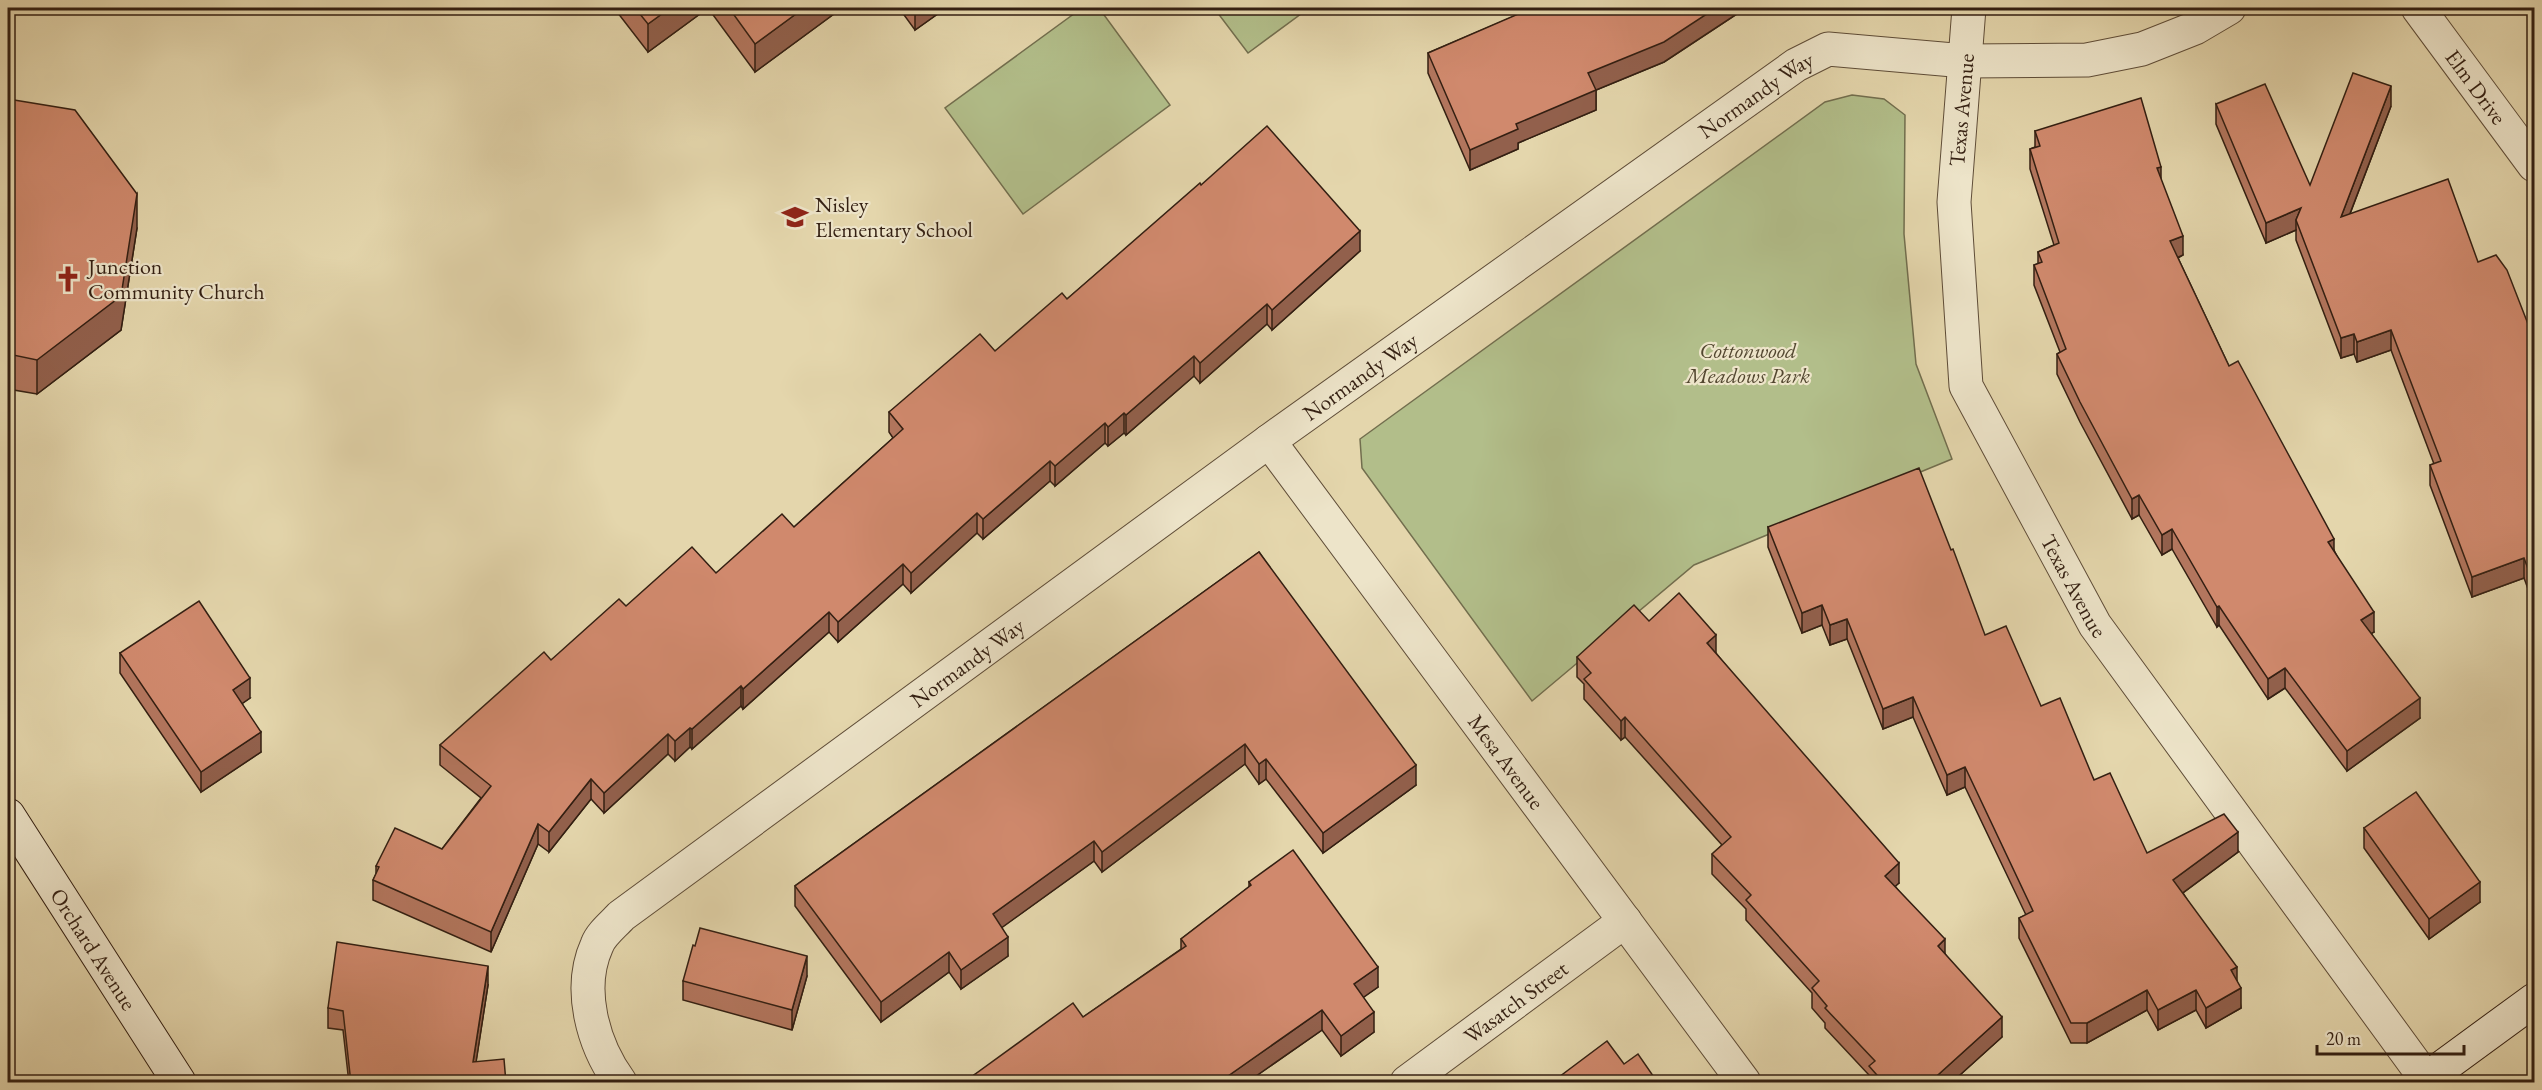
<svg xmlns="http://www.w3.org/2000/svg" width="2542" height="1090" font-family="'EB Garamond',serif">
  <rect width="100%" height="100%" fill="#e4d6ac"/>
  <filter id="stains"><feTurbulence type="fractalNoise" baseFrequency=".00333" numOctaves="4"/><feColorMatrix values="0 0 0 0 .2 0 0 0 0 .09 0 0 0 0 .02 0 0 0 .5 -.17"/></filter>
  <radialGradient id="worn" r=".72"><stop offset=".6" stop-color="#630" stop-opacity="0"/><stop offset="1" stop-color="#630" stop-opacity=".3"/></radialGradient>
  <g fill="#b2be8a" stroke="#726e4e" stroke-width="1.5">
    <path d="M1082,8H1099L1170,105L1023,214L945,108Z"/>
    <path d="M1214,8H1309L1248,53Z"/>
    <path d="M1852,95L1884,99L1905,115L1904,234L1916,364L1952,459L1694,565L1532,701L1362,468L1360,439L1825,102Z"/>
  </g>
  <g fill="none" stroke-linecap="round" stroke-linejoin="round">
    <g stroke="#5f4d38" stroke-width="35">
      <g id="street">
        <path id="s1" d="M1969,8L1954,202L1966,386L2095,625L2426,1079"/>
        <path id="s2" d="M2418,8L2534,165"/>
        <path id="s3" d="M1269,441L1744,1082"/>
        <path id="s4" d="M620,1082C593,1045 577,989 597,945C601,934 613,925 621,916L1269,441L1796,65L1828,49L1965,61L2087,60L2142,49L2195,28L2229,8"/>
        <path id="s5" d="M1407,1082L1625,921"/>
      </g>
    </g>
    <g stroke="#331f12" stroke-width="35">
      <g id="secondary">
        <path id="s6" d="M8,815L179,1082"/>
        <path d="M2422,1082L2534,1000"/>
      </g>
    </g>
    <use href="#street" stroke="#ede4c9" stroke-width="33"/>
    <use href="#secondary" stroke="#ede4c9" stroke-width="33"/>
  </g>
  <g fill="#b3765e" stroke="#331f12" stroke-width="1.5">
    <path d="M614,8H708L648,52Z"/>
    <path d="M708,8H842L755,72Z"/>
    <path d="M899,8H946L915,30Z"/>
    <path d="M1512,8H1746L1664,62L1596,90V110L1518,143V149L1470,170L1428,73V53L1515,16Z"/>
    <path d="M8,99L137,228L121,330L37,394L8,389Z"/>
    <path d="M2216,104L2310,185L2391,106L2350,214L2478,262L2535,342V608L2524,578L2472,597L2430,485V465L2434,464L2391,350L2357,362L2354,354L2341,358L2296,240V230L2266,243L2216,124Z"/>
    <path d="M2035,131L2161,180L2183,255L2178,258L2229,366L2334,550L2374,632L2371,633L2420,718L2347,771L2285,688L2268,699L2219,625L2217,627L2172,549L2162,555L2139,515L2132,519L2080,422L2057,374V354L2060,352L2034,285V265L2038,264V252L2054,245L2030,169V149L2035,147Z"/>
    <path d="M1201,185L1360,251L1272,330L1267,324L1200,383L1194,376L1126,435L1124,433L1108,446L1105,443L1055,486L1050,481L983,539L977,533L911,593L903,584L838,642L829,632L743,709L741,706L692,749L690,747L675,761L668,754L604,813L591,799L549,852L538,844L491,952L373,900V880L376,874V866L442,849L481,798L440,765V745L551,660L626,606L716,573L794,527L893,438L889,432V412L995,351L1067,299Z"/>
    <path d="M1768,527L1985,635L2041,706L2147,853L2238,852L2183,893L2237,981L2241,1008L2206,1028L2196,1010L2158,1030L2147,1010L2087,1043H2071L2019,938V918L2026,915L1965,787L1947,795L1913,717L1883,729L1847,639L1830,645L1822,625L1802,633L1768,547Z"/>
    <path d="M1259,552L1416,785L1323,853L1266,779L1259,784L1245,764L1102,872L1094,861L1002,927L1008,956L961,989L949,972L881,1022L795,906V886Z"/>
    <path d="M1649,621L1716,653L1899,883L1895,886L1945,954L2002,1037L1951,1083H1869V1075L1825,1028V1023L1812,1008V993L1746,920V909L1712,874V854L1722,845L1625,737L1621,740L1584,699V684L1577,677V657Z"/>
    <path d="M120,653L250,698L242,703L261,752L201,792L120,673Z"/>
    <path d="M2364,828L2480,902L2429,939L2364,848Z"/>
    <path d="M1249,882L1378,987L1363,997L1374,1032L1341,1056L1322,1030L1246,1083H974V1075L1083,1017L1181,949V939L1249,887Z"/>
    <path d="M807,976L792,1030L683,1000V981Z"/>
    <path d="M488,985L476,1061L506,1083H349L343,1030L328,1028V1008Z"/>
  </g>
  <g fill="#92604c" stroke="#331f12" stroke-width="1.5">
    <path d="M670,8H708L648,52V24Z"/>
    <path d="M804,8H842L755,72V44Z"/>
    <path d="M915,8H946L915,30Z"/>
    <path d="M1716,8H1746L1664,62L1596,90V110L1518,143V149L1470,170V150L1516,124L1588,73Z"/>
    <path d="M2391,86V106L2341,237V217Z"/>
    <path d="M2161,167V187L2157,168Z"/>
    <path d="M137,194V228L121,330L37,394V360Z"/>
    <path d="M2301,208L2296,220V230L2266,243V223Z"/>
    <path d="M1360,231V251L1272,330V310Z"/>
    <path d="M2183,236V255L2170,261V241Z"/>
    <path d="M1267,304V324L1200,383V363Z"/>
    <path d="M2391,330V350L2357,362V342Z"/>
    <path d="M2354,334V354L2341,358V338Z"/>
    <path d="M1194,356V376L1126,435V415Z"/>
    <path d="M1124,413V433L1108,446V427Z"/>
    <path d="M1105,423V443L1055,486V466Z"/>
    <path d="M1050,461V481L983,539V519Z"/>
    <path d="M2139,495V515L2132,519V499Z"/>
    <path d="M977,513V533L911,593V573Z"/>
    <path d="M2172,529V549L2162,555V535Z"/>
    <path d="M2334,539V559L2328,542Z"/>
    <path d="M2524,558V578L2472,597V577Z"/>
    <path d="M903,564V584L838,642V622Z"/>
    <path d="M1822,605V625L1802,633V613Z"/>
    <path d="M2219,606V625L2217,627V607Z"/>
    <path d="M829,612V632L743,709V689Z"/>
    <path d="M2374,612V632L2361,640V620Z"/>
    <path d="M1847,619V639L1830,645V625Z"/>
    <path d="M1716,635V655L1707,643Z"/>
    <path d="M2285,668V688L2268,699V679Z"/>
    <path d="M250,678V698L233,710V690Z"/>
    <path d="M741,686V706L692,749V729Z"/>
    <path d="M1913,697V717L1883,729V709Z"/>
    <path d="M2420,698V718L2347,771V751Z"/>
    <path d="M1625,717V737L1621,740V721Z"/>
    <path d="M690,728V747L675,761V741Z"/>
    <path d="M261,732V752L201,792V772Z"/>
    <path d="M668,734V754L604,813V793Z"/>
    <path d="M1245,744V764L1102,872V852Z"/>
    <path d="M1266,759V779L1259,784V764Z"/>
    <path d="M1416,765V785L1323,853V833Z"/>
    <path d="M1965,767V787L1947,795V775Z"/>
    <path d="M591,779V799L549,852V832Z"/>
    <path d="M538,824V844L491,952V932Z"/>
    <path d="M2238,832V852L2173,900V880Z"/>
    <path d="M1094,841V861L993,934V914Z"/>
    <path d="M1899,863V883L1885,896V876Z"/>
    <path d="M2480,882V902L2429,939V919Z"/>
    <path d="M1008,937V956L961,989V970Z"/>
    <path d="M1945,939V959L1938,946Z"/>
    <path d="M949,952V972L881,1022V1002Z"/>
    <path d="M807,956V976L792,1030V1010Z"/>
    <path d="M488,966V985L473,1082V1062Z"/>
    <path d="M1378,967V987L1354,1004V984Z"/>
    <path d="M2237,967V987L2231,970Z"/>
    <path d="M2241,988V1008L2206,1028V1008Z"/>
    <path d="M2147,990V1010L2087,1043V1023Z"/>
    <path d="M2196,990V1010L2158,1030V1010Z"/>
    <path d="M1322,1010V1030L1246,1083H1218Z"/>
    <path d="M1374,1012V1032L1341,1056V1036Z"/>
    <path d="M2002,1017V1037L1951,1083H1929Z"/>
  </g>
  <g fill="#d0896d" stroke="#331f12" stroke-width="1.5">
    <path d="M635,8H670L648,24Z"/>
    <path d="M729,8H804L755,44Z"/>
    <path d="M1520,8H1716L1664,42L1588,73L1596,90L1516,124L1518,129L1470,150L1428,53L1523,12Z"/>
    <path d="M2353,73L2391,86L2341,217L2448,179L2478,262L2496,255L2507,270L2535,342V588L2524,558L2472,577L2430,465L2441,461L2391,330L2357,342L2354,334L2341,338L2296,220L2301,208L2266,223L2216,104L2265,84L2310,185Z"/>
    <path d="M2141,98L2161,167L2157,168L2183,236L2170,241L2229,366L2238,361L2334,539L2328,542L2374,612L2361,620L2420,698L2347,751L2285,668L2268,679L2219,606L2217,607L2172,529L2162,535L2139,495L2132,499L2080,402L2057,354L2066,349L2034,265L2042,262L2038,252L2059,243L2030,149L2040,146L2035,131Z"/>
    <path d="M8,99L75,110L137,194L121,296L37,360L8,354Z"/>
    <path d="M1267,126L1360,231L1272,310L1267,304L1200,363L1194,356L1126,415L1124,413L1108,427L1105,423L1055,466L1050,461L983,519L977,513L911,573L903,564L838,622L829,612L743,689L741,686L692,729L690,728L675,741L668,734L604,793L591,779L549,832L538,824L491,932L373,880L379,867L376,866L395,828L442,849L491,786L440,745L544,652L551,660L619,599L626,606L692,547L716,573L782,514L794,527L903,429L889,412L980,334L995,351L1062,293L1067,299L1200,183L1201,185Z"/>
    <path d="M1919,468L1951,550L1953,549L1985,635L2006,626L2041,706L2060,698L2094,780L2110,773L2147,853L2224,814L2238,832L2173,880L2237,967L2231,970L2241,988L2206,1008L2196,990L2158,1010L2147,990L2087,1023H2071L2019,918L2033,911L1965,767L1947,775L1913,697L1883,709L1847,619L1830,625L1822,605L1802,613L1768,527Z"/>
    <path d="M1259,552L1416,765L1323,833L1266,759L1259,764L1245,744L1102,852L1094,841L993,914L1008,937L961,970L949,952L881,1002L795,886Z"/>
    <path d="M1679,593L1716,635L1707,643L1899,863L1885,876L1945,939L1938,946L2002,1017L1929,1083H1884L1869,1066L1875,1061L1825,1008L1827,1006L1812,988L1819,981L1746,900L1751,895L1712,854L1731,837L1625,717L1621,721L1584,679L1591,673L1577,657L1634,605L1649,621Z"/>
    <path d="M199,601L250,678L233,690L261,732L201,772L120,653Z"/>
    <path d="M2416,792L2480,882L2429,919L2364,828Z"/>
    <path d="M1293,850L1378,967L1354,984L1374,1012L1341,1036L1322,1010L1218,1083H979L974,1075L1073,1003L1083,1017L1186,946L1181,939L1251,885L1249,882Z"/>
    <path d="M700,928L807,956L792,1010L683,981L693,945L695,946Z"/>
    <path d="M337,942L488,966L473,1062L504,1059L506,1083H351L343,1011L328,1008Z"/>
    <path d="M1607,1041L1624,1064L1638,1054L1658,1083H1551Z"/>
  </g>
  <defs>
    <g id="school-bare" transform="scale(2.07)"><path d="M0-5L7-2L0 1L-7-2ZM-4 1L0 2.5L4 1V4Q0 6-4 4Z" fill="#8f2418" stroke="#ede4c9" stroke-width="2.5" paint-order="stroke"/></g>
    <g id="church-bare" transform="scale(2.07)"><path d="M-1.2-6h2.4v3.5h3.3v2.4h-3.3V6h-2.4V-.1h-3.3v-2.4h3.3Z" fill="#8f2418" stroke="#ede4c9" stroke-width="2.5" paint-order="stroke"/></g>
  </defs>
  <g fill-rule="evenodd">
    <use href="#school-bare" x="795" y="217"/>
    <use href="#church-bare" x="68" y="279"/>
  </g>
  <g text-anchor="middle" stroke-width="4.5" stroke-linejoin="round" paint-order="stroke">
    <g font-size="22" fill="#331f12" stroke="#ede4c9">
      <text dy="8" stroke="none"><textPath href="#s2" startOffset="98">Elm Drive</textPath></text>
      <text dy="8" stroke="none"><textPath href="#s4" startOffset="1584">Normandy Way</textPath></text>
      <text transform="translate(1961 110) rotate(-85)" y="8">Texas Avenue</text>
      <text dy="8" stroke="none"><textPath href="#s4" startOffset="1098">Normandy Way</textPath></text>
      <text dy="8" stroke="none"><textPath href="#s1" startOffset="606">Texas Avenue</textPath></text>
      <text dy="8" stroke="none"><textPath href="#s4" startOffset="612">Normandy Way</textPath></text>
      <text dy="8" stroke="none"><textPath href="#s3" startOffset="399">Mesa Avenue</textPath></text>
      <text dy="8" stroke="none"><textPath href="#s6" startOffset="159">Orchard Avenue</textPath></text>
      <text dy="8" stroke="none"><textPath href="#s5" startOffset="135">Wasatch Street</textPath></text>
    </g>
    <g font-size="22" fill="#331f12" stroke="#ede4c9" text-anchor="start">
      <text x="815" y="212">Nisley<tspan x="815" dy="25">Elementary School</tspan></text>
      <text x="88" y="274">Junction<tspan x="88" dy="25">Community Church</tspan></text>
    </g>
    <g font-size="22" font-style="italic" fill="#534730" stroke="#ede4c9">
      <text x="1748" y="358">Cottonwood<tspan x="1748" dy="25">Meadows Park</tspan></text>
    </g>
  </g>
  <rect width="2542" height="1090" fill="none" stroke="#e4d6ac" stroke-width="30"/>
  <rect x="9" y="9" width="2524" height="1072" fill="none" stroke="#331f12" stroke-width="3"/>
  <rect x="15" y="15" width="2512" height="1060" fill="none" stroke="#331f12" stroke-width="1.5"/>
  <path d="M2317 1045v9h147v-9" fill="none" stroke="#331f12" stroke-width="3"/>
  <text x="2326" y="1045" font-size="18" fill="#331f12" stroke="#ede4c9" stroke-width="4.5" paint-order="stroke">20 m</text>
  <rect width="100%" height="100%" filter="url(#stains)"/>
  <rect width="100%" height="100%" fill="url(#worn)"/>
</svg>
